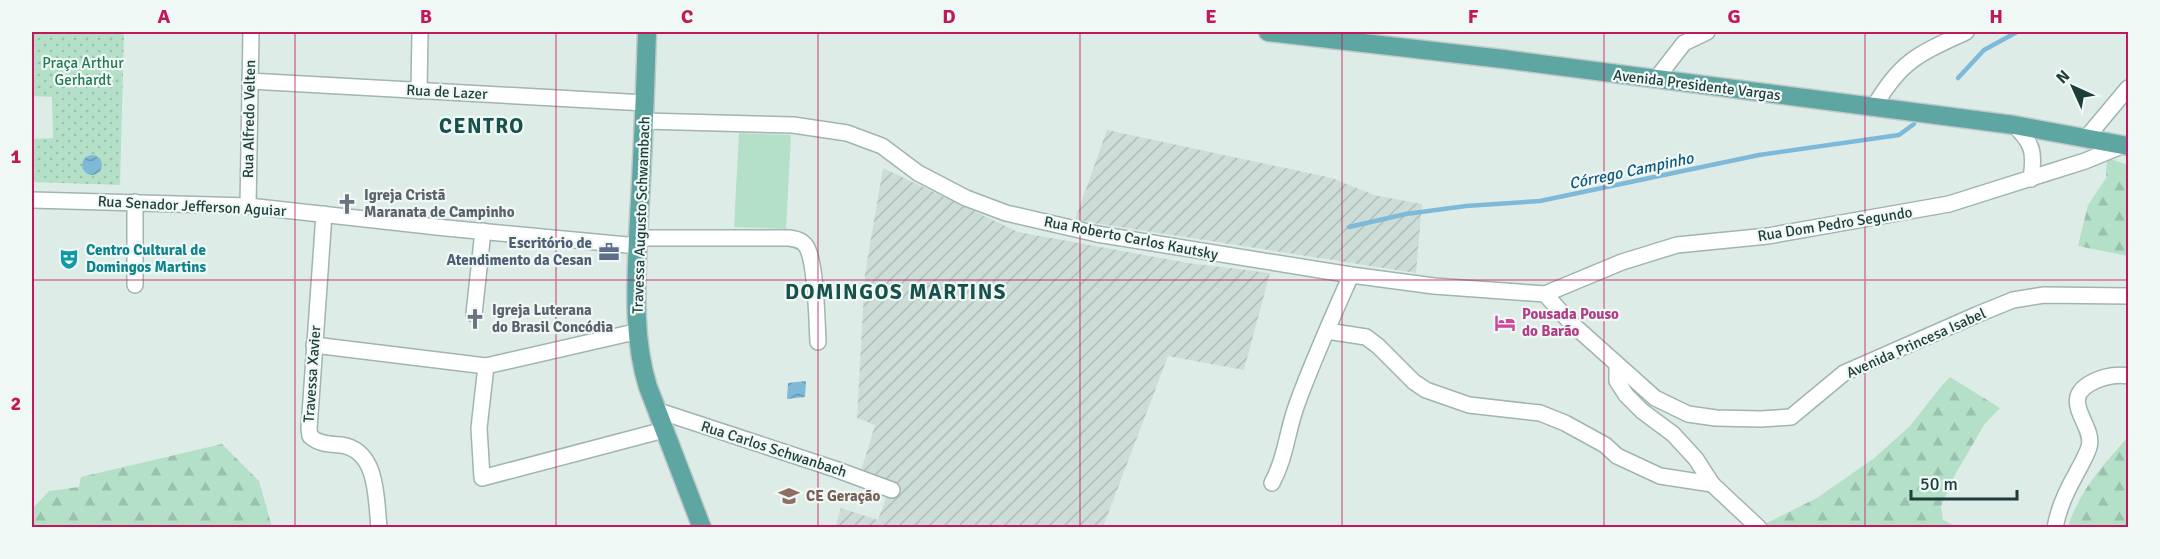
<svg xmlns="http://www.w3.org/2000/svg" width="2160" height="559" font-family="Signika,sans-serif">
  <defs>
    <pattern id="industrial-furrows" width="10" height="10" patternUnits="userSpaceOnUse" patternTransform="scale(1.5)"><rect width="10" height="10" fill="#ccdcd7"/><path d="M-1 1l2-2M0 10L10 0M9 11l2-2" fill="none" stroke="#afbeb9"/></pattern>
    <pattern id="forest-firs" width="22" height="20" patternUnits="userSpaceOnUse" patternTransform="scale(1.5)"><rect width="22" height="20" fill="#b4e0c8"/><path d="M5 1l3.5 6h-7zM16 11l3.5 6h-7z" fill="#9ac1ad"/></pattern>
    <pattern id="park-dots" width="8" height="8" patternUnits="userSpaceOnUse" patternTransform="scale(1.5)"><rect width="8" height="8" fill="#b4e0c8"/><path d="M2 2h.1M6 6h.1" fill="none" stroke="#9ac1ad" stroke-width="1.8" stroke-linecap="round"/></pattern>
    <pattern id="water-waves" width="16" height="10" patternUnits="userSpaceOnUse" patternTransform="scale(1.5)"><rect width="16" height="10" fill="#7fb9d8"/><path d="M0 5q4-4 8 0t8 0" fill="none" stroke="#6798b0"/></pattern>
  </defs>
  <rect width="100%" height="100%" fill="#deece8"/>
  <g fill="url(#industrial-furrows)">
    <path d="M1107,130L1332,178L1374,195L1422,204L1416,273L1075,220Z"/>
    <path d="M883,168L1018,232L1188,263L1270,273L1244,370L1168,356L1103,527L835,528L841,508L878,520L892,482L861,471L875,425L857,418L865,274Z"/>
  </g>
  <g fill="url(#forest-firs)">
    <path d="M2107,158L2128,165V256L2078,246L2088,205L2106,178Z"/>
    <path d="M1950,377L2000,408L1984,425L1956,473L1941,506L1943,520L1958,527L1757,528L1817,498L1873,459L1910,426L1939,389Z"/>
    <path d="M2128,437V527H2068C2079,491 2103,465 2128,437Z"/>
    <path d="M222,444L259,481L272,527H32V509L49,491L79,487L81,477Z"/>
  </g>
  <path fill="url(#park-dots)" d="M32,32H124L120,185L32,182V139L53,138L52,97L32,96Z"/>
  <path fill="#b4e0c8" d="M739,133L791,135L786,229L734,227Z"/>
  <g fill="url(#water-waves)">
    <circle cx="92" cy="165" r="10"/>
    <path d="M806,381L805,397L787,399L788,383Z"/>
  </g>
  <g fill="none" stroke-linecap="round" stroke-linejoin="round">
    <g stroke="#7fb9d8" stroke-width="4.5">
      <path d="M1958,78L1984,50L2017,32"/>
      <path d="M1349,227L1406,214L1466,206L1540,201L1759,155L1899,135L1914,124"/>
    </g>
    <g stroke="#a0b4b1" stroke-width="18">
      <g id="minor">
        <path d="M1656,79L1684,43L1707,32"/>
        <path d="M250,81L645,103"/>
        <path d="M419,91L420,32"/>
        <path d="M1874,107C1901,60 1919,54 1966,32"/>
        <path d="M644,121L793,125L847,133L882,146L918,173L966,198L1006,213L1097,234L1351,275L1434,286L1545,294L1622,262L1677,245L1768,236L1949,204L2085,161L2124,145"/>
        <path d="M2014,125C2033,144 2035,152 2031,179"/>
        <path d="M2087,137L2128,88"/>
        <path d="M32,200L248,206L446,228L638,246"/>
        <path d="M248,206L251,32"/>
        <path d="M324,214L309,429L310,436C318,444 330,444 341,445C378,450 376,498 379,528"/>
        <path d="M638,238H789C796,239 802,240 806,246C816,260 817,323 818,342"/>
        <path d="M135,285V202"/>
        <path d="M1545,294L1570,322L1655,398L1688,414L1716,418L1761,419L1791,417L1844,373L1976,315L2013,300L2044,295L2128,296"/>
        <path d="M474,314L483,231"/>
        <path d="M1327,331L1366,337L1378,346L1414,382L1426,390L1469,405L1540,413L1565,423L1605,445L1617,456L1660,476L1712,484"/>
        <path d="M314,345L486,366L639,331"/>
        <path d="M1617,365V381L1626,395L1642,411L1673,434L1696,459L1712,484L1759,528"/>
        <path d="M486,366L479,428L482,478L664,430"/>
        <path d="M656,410L835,469L892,490"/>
        <path d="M1272,483C1286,457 1287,431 1297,404C1313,360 1332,318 1351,275"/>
        <path d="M2055,528C2058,510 2066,492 2075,476C2080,466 2086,457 2089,447C2096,424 2054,398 2097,380C2106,376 2119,374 2128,376"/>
      </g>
    </g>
    <g stroke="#c0c9c8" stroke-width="21">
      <g id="major">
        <path d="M647,32C645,100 642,169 638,237C636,286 633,340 648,387L702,528"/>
        <path d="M1268,32L1503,59L2014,125L2128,146"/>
      </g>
    </g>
    <use href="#minor" stroke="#fff" stroke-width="15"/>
    <use href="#major" stroke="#5da6a2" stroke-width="18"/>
  </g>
  <path fill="none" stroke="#c2185b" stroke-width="1.5" stroke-opacity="0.55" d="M295,32V528M556,32V528M818,32V528M1080,32V528M1342,32V528M1604,32V528M1865,32V528M32,280H2128"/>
  <defs>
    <g id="church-bare" transform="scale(1.62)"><path d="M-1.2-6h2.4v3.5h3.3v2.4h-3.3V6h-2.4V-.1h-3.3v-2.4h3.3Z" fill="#6b7280" stroke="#eff8f5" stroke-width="2.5" paint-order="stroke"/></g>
    <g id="office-bare" transform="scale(1.62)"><path d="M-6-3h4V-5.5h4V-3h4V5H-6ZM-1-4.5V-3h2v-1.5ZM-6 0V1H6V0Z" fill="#5c6f8a" stroke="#eff8f5" stroke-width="2.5" paint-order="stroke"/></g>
    <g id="theatre-bare" transform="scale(1.62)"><path d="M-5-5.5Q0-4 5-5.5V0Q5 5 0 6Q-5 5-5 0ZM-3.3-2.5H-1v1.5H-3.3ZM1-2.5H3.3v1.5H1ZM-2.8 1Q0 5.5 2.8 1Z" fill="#0f9aa8" stroke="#eff8f5" stroke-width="2.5" paint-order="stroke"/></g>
    <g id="hotel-bare" transform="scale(1.62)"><path d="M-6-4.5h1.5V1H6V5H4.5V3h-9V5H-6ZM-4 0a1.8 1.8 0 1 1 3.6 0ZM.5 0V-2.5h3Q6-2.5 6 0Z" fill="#d1479c" stroke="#eff8f5" stroke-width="2.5" paint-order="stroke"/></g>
    <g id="school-bare" transform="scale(1.62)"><path d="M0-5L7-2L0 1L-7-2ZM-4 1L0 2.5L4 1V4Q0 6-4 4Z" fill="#8d6e63" stroke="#eff8f5" stroke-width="2.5" paint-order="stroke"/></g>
  </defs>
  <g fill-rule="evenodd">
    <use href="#church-bare" x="347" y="204"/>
    <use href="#office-bare" x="609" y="252"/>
    <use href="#theatre-bare" x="69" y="259"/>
    <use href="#church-bare" x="475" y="319"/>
    <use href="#hotel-bare" x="1505" y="323"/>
    <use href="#school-bare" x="789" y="496"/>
  </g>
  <g text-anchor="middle" stroke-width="4.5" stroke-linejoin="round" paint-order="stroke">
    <g font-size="15" fill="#237855" stroke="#eff8f5">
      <text x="83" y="68">Praça Arthur<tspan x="83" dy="17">Gerhardt</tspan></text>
    </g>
    <g font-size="15" fill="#1d3d3b" stroke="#eff8f5">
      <text transform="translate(1697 85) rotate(7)" y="5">Avenida Presidente Vargas</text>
      <text transform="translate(447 92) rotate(3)" y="5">Rua de Lazer</text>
      <text transform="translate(249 119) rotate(-89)" y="5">Rua Alfredo Velten</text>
      <text transform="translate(192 206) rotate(3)" y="5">Rua Senador Jefferson Aguiar</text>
      <text transform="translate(641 215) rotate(-88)" y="5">Travessa Augusto Schwambach</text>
      <text transform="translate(1835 224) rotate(-9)" y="5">Rua Dom Pedro Segundo</text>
      <text transform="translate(1131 238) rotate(11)" y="5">Rua Roberto Carlos Kautsky</text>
      <text transform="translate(1916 343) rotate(-24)" y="5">Avenida Princesa Isabel</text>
      <text transform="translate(312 374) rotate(-86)" y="5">Travessa Xavier</text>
      <text transform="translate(774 449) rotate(18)" y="5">Rua Carlos Schwanbach</text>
    </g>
    <g font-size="15" font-weight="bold" fill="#5b616d" stroke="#eff8f5" text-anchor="start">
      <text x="364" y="200">Igreja Cristã<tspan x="364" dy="17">Maranata de Campinho</tspan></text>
      <text x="492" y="315">Igreja Luterana<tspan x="492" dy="17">do Brasil Concódia</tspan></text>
    </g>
    <g font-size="15" font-weight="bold" fill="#4e5e75" stroke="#eff8f5" text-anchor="end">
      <text x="592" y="248">Escritório de<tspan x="592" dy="17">Atendimento da Cesan</tspan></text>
    </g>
    <g font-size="15" font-weight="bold" fill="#0d838f" stroke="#eff8f5" text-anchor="start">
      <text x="86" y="255">Centro Cultural de<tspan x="86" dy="17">Domingos Martins</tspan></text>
    </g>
    <g font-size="15" font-weight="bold" fill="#b23c85" stroke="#eff8f5" text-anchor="start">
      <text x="1522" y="319">Pousada Pouso<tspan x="1522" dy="17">do Barão</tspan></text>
    </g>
    <g font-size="15" font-weight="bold" fill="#785e54" stroke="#eff8f5" text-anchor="start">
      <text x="806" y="501">CE Geração</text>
    </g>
    <g font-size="16" font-style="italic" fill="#11587f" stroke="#eff8f5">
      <text transform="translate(1631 170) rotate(-12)" y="6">Córrego Campinho</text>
    </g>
    <g font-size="21" font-weight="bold" letter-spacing="1.5" fill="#17514e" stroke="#eff8f5">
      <text x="482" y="133">CENTRO</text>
      <text x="896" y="299">DOMINGOS MARTINS</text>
    </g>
  </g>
  <rect width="2160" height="559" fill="none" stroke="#eff8f5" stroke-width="66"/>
  <g transform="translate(2073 87) rotate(315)" stroke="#eff8f5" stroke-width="4.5" paint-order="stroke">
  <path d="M0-4.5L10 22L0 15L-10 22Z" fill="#1d3d3b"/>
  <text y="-9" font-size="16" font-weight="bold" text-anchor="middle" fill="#1d3d3b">N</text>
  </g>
  <path d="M1911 490v9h106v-9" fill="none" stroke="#1d3d3b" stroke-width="3"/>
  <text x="1920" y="490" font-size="18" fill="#1d3d3b" stroke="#eff8f5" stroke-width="4.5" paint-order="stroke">50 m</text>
  <rect x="33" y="33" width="2094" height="493" fill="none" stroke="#c2185b" stroke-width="2"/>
  <g font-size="20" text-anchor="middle" font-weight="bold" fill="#c2185b">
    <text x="164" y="23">A</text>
    <text x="426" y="23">B</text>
    <text x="687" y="23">C</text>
    <text x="949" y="23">D</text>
    <text x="1211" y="23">E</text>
    <text x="1473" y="23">F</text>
    <text x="1734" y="23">G</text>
    <text x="1996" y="23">H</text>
    <text x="16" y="163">1</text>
    <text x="16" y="410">2</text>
  </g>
</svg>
